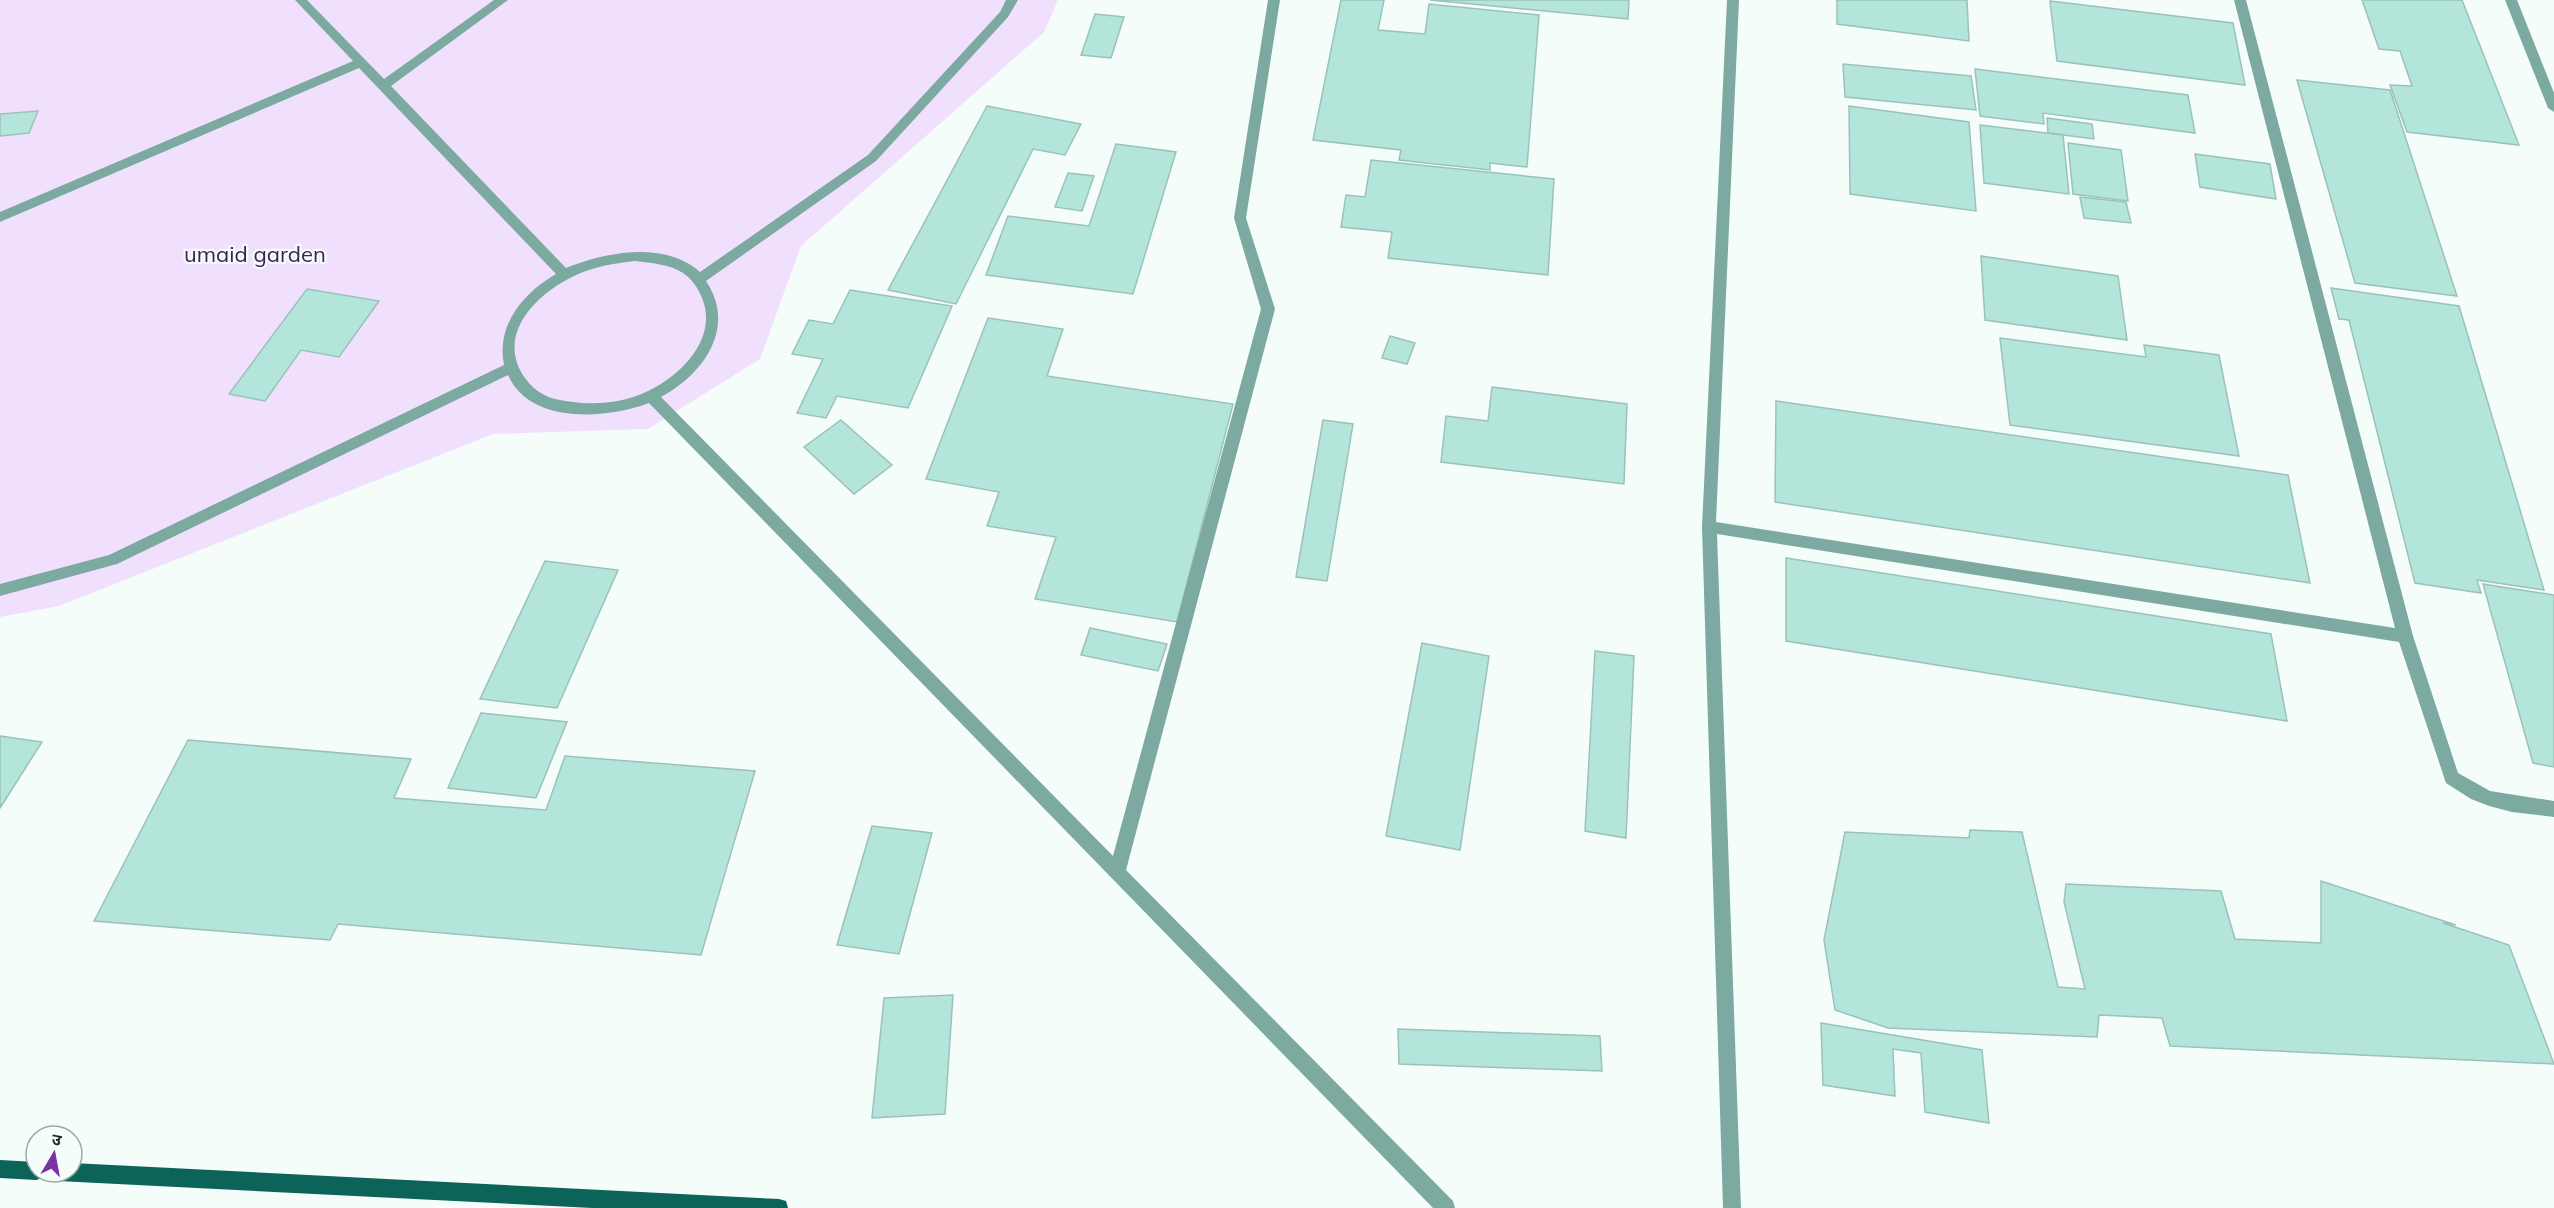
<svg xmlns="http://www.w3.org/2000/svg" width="2554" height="1208" font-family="Mulish,'Noto Sans Devanagari',sans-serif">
  <rect width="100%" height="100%" fill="#f5fdfb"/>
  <path fill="#f0e0fd" d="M0,0H1058L1044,32L801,246L760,359L648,429L493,434L59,606L0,617Z"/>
  <g fill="#b3e5db" stroke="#9bc2b9" stroke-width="1.5">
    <path d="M1341,0H1384L1378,30L1425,34L1429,4L1539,15L1527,167L1490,163V170L1399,160L1401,150L1313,140Z"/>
    <path d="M1430,0H1629L1628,19Z"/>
    <path d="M1837,0H1967L1969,41L1837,24Z"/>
    <path d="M2362,0H2462L2519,145L2407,132L2390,85L2412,86L2400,51L2379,49Z"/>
    <path d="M2050,1L2233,23L2245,85L2057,61Z"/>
    <path d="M1095,14L1124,17L1111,58L1081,55Z"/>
    <path d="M1843,64L1971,76L1976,110L1845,97Z"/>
    <path d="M1975,69L2188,95L2195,133L2043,113L2044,124L1980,116Z"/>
    <path d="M2297,80L2390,90L2457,296L2355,283Z"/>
    <path d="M987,106L1081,124L1065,155L1033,149L956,304L888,290Z"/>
    <path d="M1849,106L1969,122L1976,211L1850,194Z"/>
    <path d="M38,111L29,133L0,136V114Z"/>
    <path d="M2047,118L2092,124L2094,139L2048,133Z"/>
    <path d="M1980,125L2063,135L2069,194L1984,183Z"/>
    <path d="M2068,143L2121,150L2128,201L2073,194Z"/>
    <path d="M1116,144L1176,152L1133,294L986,275L1008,216L1089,226Z"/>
    <path d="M2195,154L2270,164L2276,199L2200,187Z"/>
    <path d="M1371,160L1554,179L1548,275L1388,258L1392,232L1341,227L1346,195L1365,197Z"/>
    <path d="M1068,173L1094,176L1082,211L1055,207Z"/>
    <path d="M2080,197L2126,202L2131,223L2084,218Z"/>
    <path d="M1981,256L2118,276L2127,340L1985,320Z"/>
    <path d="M2331,288L2459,306L2544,590L2477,580L2481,593L2415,583L2349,320L2339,319Z"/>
    <path d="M307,289L379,301L339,357L301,350L265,401L229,394Z"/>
    <path d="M850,290L952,306L908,408L837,396L826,418L797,413L823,359L792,354L809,320L833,324Z"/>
    <path d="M988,318L1063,329L1047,376L1233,404L1177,622L1035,599L1056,537L987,526L999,492L926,479Z"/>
    <path d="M1390,336L1415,343L1407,364L1382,358Z"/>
    <path d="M2000,338L2146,357L2144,345L2219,355L2239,456L2010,425Z"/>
    <path d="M1492,387L1627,404L1624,484L1441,462L1446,416L1488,421Z"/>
    <path d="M1776,401L2288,475L2310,583L1775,502Z"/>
    <path d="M841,420L892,465L854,494L804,447Z"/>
    <path d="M1323,420L1353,424L1327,581L1296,577Z"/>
    <path d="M1786,558L2271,634L2287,721L1786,641Z"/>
    <path d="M545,561L618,570L557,708L480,699Z"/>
    <path d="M2483,584L2554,595V767L2533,763Z"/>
    <path d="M1090,628L1167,644L1158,671L1081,655Z"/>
    <path d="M1422,643L1489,656L1460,850L1386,836Z"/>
    <path d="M1595,651L1634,656L1626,838L1585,831Z"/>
    <path d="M481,713L567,722L536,798L448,788Z"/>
    <path d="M0,736L42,742L0,808Z"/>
    <path d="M188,740L411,759L394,798L546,810L565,756L755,771L701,955L338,924L330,940L94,921Z"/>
    <path d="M872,826L932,833L899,954L837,945Z"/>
    <path d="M1970,830L2022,832L2058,987L2085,989L2064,902L2066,884L2221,891L2235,939L2321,943V881L2456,925L2443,923L2509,945L2554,1064L2170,1046L2162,1018L2099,1015L2097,1037L1888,1028L1835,1010L1824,940L1845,832L1969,838Z"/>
    <path d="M953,995L945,1114L872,1118L884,998Z"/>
    <path d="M1821,1023L1982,1050L1989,1123L1925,1112L1921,1053L1893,1049L1895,1096L1823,1085Z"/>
    <path d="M1398,1029L1600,1036L1602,1071L1399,1064Z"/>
  </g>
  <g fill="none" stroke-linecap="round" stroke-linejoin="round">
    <g fill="#7caaa1" fill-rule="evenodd">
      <path d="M295,0H307L384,79L494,0H508L391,86L566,268C606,252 664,240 700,272L868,155L1000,12L1006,0H1018L1008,17L876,161L706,281C737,327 704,374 661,397L1113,856L1261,309L1234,218L1268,0H1280L1246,218L1275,309L1126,870L1453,1201L1455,1208H1433L649,403C607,419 530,425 508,375L117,564L0,596V584L109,555L504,365C496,325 523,293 556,274L359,68L0,222V212L353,61ZM635,261C651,263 669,264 683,273C692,279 698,288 702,298C720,342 674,383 636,396C611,405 581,405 555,399C539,395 526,383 519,368C499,323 550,284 586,271C602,265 619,263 635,261Z"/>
      <path d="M1727,0H1739L1716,522L2395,628L2234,0H2246L2413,636L2458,773L2490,791L2554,801V817L2512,812L2489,806L2471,799L2446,783L2399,642L1717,534L1741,1208H1723L1702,527Z"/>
      <path d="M2505,0H2517L2554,93V112L2548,108Z"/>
    </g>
    <g fill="#0c6358" fill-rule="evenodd">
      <path d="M0,1160L36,1162V1172H45L43,1178L36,1180L0,1178Z"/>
      <path d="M72,1163L779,1199L786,1201L788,1208H592L58,1181L51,1179L49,1172H72Z"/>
    </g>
  </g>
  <g text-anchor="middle" stroke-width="4.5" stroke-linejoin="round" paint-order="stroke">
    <g font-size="22" fill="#3e2351" stroke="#f5fdfb">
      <text x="255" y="262">umaid garden</text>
    </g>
  </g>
  <g transform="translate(54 1154) rotate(10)"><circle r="28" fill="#f5fdfb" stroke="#9ea9a7" stroke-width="1.5"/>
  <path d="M0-4.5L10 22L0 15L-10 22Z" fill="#7933a6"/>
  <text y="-9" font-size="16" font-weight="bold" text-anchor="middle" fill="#1c2b28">उ</text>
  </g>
</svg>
